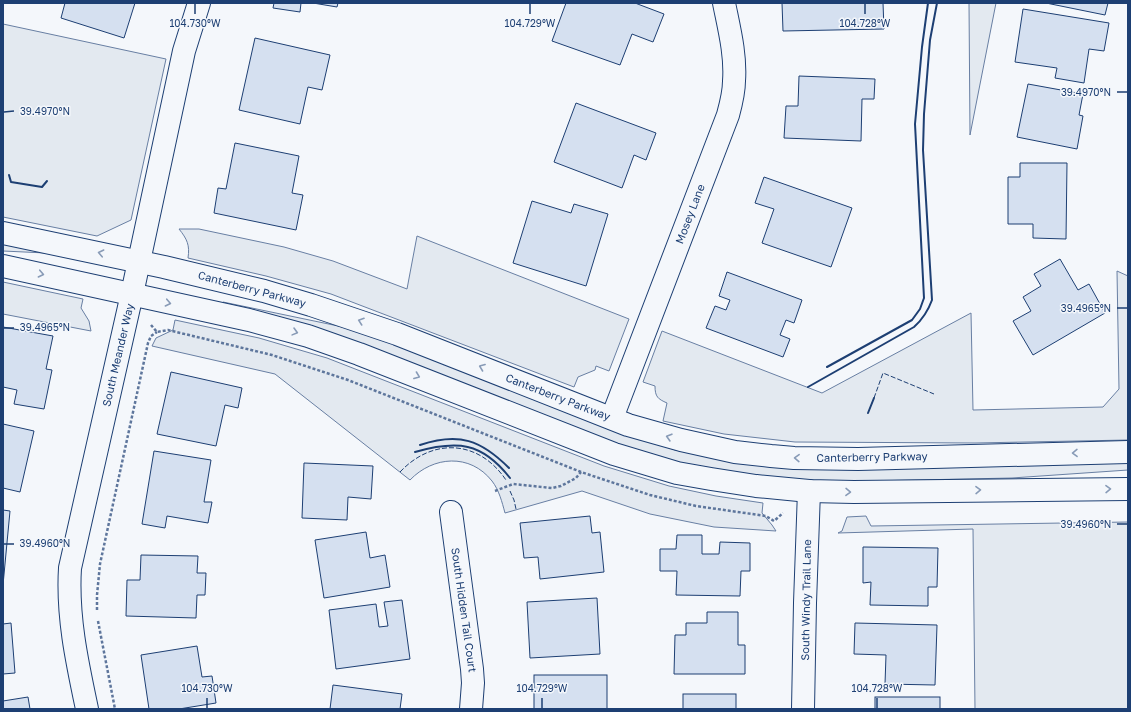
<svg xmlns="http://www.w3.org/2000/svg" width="1131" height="712" font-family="'Golos Text',sans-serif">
  <rect width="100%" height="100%" fill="#f4f7fb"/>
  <g fill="#e3e9f0" stroke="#687fa3">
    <path d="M969,3H996L970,135Z"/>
    <path d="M3,24L166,59L131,220L97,236L3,217Z"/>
    <path d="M179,229H199L284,247L333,261L407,289L417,236L629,319L609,371L596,366L595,370L578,377L574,387L331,294L266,276L188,258C190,245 187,239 179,229Z"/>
    <path d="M3,242L46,253L3,251Z"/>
    <path d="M1117,271L1128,276V440L975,443L795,442L724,434L663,421L667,403C658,399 655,397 655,386L643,382L662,331L822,393L971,313L973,410L1103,407L1119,389Z"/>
    <path d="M3,282L83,299L81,308L89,321L91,331L3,314Z"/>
    <path d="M223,302L343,327L368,333L675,450L1128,460V470L1012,478L821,482L748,478L637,453L222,305Z"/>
    <path d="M175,320L259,338L327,358L604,466L669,486L716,496L763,503L762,513L772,525L776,531L714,527L650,514L582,491L505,513C502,502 499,490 492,481C470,453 433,456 410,480L275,374L152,346L156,338L173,330Z"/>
    <path d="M866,516L871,526L1128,522V709H975L973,529L838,533L842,531L847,517Z"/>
  </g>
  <g fill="#d5e0f0" stroke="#1d3f73">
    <path d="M65,3H135L124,38L61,18Z"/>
    <path d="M274,3H301L300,12L273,8Z"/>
    <path d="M313,3H338L337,7Z"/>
    <path d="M566,3H635L664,14L653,42L632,34L620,65L552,41Z"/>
    <path d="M782,3H883L884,29L783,31Z"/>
    <path d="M1046,3H1108L1105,15Z"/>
    <path d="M1023,9L1109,23L1104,51L1089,49L1084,83L1055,78L1057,68L1015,62Z"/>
    <path d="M255,38L330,55L322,90L308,87L300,124L239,110Z"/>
    <path d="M799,76L875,79L874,99H862L861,141L784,138L786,106H798Z"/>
    <path d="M1028,84L1083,94L1079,115L1083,116L1077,149L1017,137Z"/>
    <path d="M576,103L656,133L646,160L634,155L622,188L554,162Z"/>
    <path d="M235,143L299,156L292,193L303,195L296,230L214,213L218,188L226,189Z"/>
    <path d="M1020,163H1067L1066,239L1033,238V224H1008V177H1020Z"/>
    <path d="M764,177L852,208L831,267L762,243L774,209L755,203Z"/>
    <path d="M532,201L571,213L574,204L608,214L586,286L513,263Z"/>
    <path d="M1060,259L1078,290L1089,284L1105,313L1033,355L1013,321L1031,311L1023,297L1041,286L1034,274Z"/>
    <path d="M727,272L802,300L794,323L786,320L780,335L790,339L783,357L706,328L715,306L726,310L730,300L719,296Z"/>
    <path d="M3,327L53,336L46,369L52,370L44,409L14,404L17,390L3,387Z"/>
    <path d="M171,372L242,388L238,408L225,405L216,446L157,434Z"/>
    <path d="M3,424L34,431L20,492L3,488Z"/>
    <path d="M154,451L211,460L204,502H212L208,523L167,516L165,528L142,524Z"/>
    <path d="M304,463L373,466L371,499L348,497L347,520L302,518Z"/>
    <path d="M3,510L10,511L3,585Z"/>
    <path d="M590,516L592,533L600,532L604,572L540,579L538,557L524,558L520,523Z"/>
    <path d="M366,532L370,558L385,555L390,587L324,598L315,540Z"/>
    <path d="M677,535H702V554H719L720,542L750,543V571H741L740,596L676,595L677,571H660V549H676Z"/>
    <path d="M863,547L938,548L937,587H928V606L870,605L871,582L863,583Z"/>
    <path d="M141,555L198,556L197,573H206L205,595H197L196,618L126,616L127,580H140Z"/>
    <path d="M597,598L600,654L530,658L527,602Z"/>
    <path d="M402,600L410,659L336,669L329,610L376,604L379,627L388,626L384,602Z"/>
    <path d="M707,612H738V645H745V674H674L675,635H686V623H707Z"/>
    <path d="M11,623L15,673L3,674V624Z"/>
    <path d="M855,623L937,625L935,685L885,684L886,655L854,654Z"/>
    <path d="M197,646L202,677L212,676L216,703L179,709H149L141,655Z"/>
    <rect x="534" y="675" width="73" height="34"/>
    <path d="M333,685L402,694L400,709H330Z"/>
    <rect x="683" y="694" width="53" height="15"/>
    <path d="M28,697L30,709H3V701Z"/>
    <rect x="875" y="697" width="65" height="12"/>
  </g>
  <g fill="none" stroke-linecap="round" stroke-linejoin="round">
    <g stroke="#1d3f73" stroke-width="24">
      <g id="minor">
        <path d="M3,233L164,267L264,291L311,305L397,334L628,425L681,440L735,452L771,456L794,458L858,459L1128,452"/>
        <path d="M3,266L249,320L308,336L359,354L614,454L677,473L711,479L756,486L809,491L854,492L1128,489"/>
        <path d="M612,418L728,115C731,104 734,93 734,81C736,55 729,28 724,3"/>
        <path d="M451,512L472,669L473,683L471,709"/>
        <path d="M87,709C77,662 67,616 70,568L132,294L184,51L199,3"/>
        <path d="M803,709L805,603L809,491"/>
      </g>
    </g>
    <g stroke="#5e769c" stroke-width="2.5" stroke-dasharray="3 2" stroke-linecap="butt">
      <path d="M151,325L157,332L168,330L272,355L348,380L581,472L650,495L696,506L766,516L774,521L783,513"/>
      <path d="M495,491L513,484L552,488L561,486L576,478L581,472"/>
      <path d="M97,610V595L100,564L148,343L151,336L157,332"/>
      <path d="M98,621L115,709"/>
    </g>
    <use href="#minor" stroke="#f4f7fb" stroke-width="22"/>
    <g stroke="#1d3f73" stroke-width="1" stroke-dasharray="5 2" stroke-linecap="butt">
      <path d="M874,398L883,373L934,394"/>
      <path d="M400,472C433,437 479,440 506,480"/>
      <path d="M510,491L514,500L516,509"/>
    </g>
    <g stroke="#1d3f73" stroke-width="2">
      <path d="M9,175L11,182L42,187L47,181"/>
      <path d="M827,367L912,320L920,309L924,298L915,124L922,47L928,3"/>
      <path d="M808,387L914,327C923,319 928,311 932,300L923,150L924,114L930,40L937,3"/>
      <path d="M868,413L874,398"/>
      <path d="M420,445C459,432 481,440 509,468"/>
      <path d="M415,452C457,440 482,442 510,478"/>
    </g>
  </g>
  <defs><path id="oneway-chevron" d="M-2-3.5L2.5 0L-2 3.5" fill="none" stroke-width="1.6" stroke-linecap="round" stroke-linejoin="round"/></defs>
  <g stroke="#889bb7">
    <use href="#oneway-chevron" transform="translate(101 253) rotate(-167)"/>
    <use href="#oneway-chevron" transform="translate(41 274) rotate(12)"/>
    <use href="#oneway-chevron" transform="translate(168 303) rotate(12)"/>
    <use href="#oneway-chevron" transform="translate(361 321) rotate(-161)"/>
    <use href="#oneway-chevron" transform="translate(295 332) rotate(15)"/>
    <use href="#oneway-chevron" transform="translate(482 367) rotate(-159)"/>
    <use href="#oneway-chevron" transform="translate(417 376) rotate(21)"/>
    <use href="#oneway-chevron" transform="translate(669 437) rotate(-164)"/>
    <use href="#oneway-chevron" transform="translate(1075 453) rotate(179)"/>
    <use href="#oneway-chevron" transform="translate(797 458) rotate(-178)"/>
    <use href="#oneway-chevron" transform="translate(1108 489) rotate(-1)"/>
    <use href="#oneway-chevron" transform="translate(978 490) rotate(-1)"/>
    <use href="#oneway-chevron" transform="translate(848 492) rotate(1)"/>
  </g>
  <path fill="none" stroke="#1d3f73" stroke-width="1.5" d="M195,4V14M530,4V14M865,4V14M1117,92H1127M4,112L14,111M1117,308H1127M4,328H14M1117,524H1127M4,544H14M207,698V708M542,698V708M877,698V708"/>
  <g text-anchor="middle" stroke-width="3" stroke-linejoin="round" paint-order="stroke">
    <g font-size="11" fill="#1d3f73" stroke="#f4f7fb">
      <text transform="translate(690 214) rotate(-69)" y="4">Mosey Lane</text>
      <text transform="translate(252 289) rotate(15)" y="4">Canterberry Parkway</text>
      <text transform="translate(118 355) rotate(-77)" y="4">South Meander Way</text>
      <text transform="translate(558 397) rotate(21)" y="4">Canterberry Parkway</text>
      <text transform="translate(872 457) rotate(-1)" y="4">Canterberry Parkway</text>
      <text transform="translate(806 600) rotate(-89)" y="4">South Windy Trail Lane</text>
      <text transform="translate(464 610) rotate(82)" y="4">South Hidden Tail Court</text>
    </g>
  </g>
  <g font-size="10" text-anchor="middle" fill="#1d3f73" stroke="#f4f7fb" stroke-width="3" stroke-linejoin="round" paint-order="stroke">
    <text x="195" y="27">104.730°W</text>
    <text x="530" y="27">104.729°W</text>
    <text x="865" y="27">104.728°W</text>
    <text x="1086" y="96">39.4970°N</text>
    <text x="45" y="115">39.4970°N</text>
    <text x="1086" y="312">39.4965°N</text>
    <text x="45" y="331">39.4965°N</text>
    <text x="1086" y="528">39.4960°N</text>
    <text x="45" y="547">39.4960°N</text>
    <text x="207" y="692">104.730°W</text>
    <text x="542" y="692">104.729°W</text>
    <text x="877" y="692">104.728°W</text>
  </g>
  <rect width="1131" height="712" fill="none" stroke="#1d3f73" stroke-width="8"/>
</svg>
